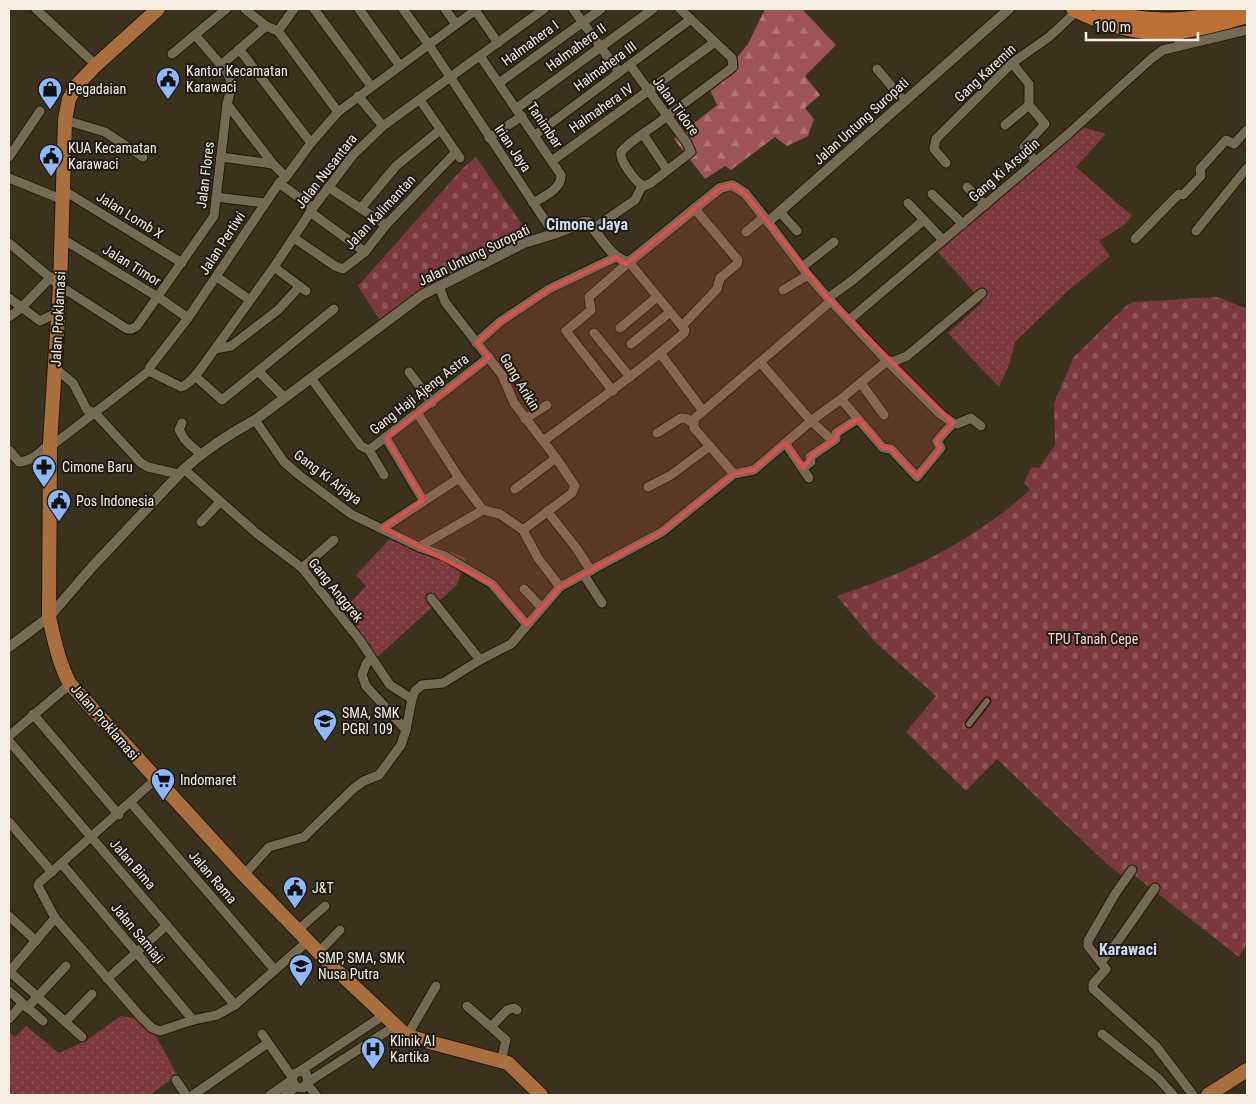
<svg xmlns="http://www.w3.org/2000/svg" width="1256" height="1104" font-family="'Roboto Condensed',sans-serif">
  <defs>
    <pattern id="grass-dots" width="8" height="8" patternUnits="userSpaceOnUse" patternTransform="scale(1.25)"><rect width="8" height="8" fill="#7c393d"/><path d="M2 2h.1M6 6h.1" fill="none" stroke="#8f5659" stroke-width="1.8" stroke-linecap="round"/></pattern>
    <pattern id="forest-firs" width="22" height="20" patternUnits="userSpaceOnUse" patternTransform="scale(1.25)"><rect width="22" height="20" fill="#9d5457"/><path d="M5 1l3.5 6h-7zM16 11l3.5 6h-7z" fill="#b07577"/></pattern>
    <pattern id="cemetery-stones" width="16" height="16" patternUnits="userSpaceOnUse" patternTransform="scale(1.25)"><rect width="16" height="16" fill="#7c393d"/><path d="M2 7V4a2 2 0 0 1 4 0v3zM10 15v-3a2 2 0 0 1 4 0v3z" fill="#8f5659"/></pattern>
  </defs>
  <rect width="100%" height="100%" fill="#3b321d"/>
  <g fill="url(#grass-dots)">
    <path d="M1075,125L1106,134L1076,167L1132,216L1124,225L1099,241L1110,256L1069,290L1015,342L1009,365L999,387L948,333L983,302L937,251L1023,176Z"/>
    <path d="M397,531L466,558L457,585L375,659L353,620L339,615L366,586L356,575Z"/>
    <path d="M121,1016L139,1019L156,1036L177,1075L150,1095H9V1031L15,1037L26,1026L59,1053L87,1040Z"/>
  </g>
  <path fill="url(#forest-firs)" d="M765,9H802L836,45L805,76L820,95L805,108L814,119L808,136L787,146L775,137L731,170L725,166L705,179L674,139L717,105L710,90L748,44Z"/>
  <g fill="url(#cemetery-stones)">
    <path d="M476,157L529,235L411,296L380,320L358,286L463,168Z"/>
    <path d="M1218,297L1247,309V943L1239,957L1134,875L1129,881L1107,864L997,759L966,791L906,732L936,696L876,643L837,596C860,588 883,580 905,570C950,550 994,523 1030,490L1024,482L1032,467L1039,468L1055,445L1054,403L1074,357L1126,306L1133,302Z"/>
  </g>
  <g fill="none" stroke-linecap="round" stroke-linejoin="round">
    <g stroke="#221906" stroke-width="9">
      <path id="pedestrian" d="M969,724L987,701"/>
    </g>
    <g stroke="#221906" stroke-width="11">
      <g id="minor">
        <path d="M36,9L96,65"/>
        <path d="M245,9L266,26L278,31L338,112"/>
        <path d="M314,9L371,86"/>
        <path d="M359,9L400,66"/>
        <path d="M403,9L429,45L554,234"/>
        <path d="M445,9L456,24"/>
        <path d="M573,9L619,72"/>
        <path d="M475,10L498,43"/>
        <path d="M278,31L294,9"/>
        <path d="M1178,32L1180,46L1247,30"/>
        <path d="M239,49L311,143"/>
        <path d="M172,54L226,9"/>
        <path d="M480,56L561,175C562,189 543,197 533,203"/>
        <path d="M1012,63L1029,84V105L1045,124L1024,147L1035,161"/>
        <path d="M630,65L687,143L691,152L651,183L644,186C636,183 619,160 621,152C631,140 646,132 658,123C683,104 708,86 733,67L732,58L680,9"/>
        <path d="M220,66L266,26"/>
        <path d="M877,69L904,101"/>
        <path d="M499,83L601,9"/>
        <path d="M358,96L383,126"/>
        <path d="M420,100L460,158"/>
        <path d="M227,104L273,164L286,177"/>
        <path d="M517,108L653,9"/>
        <path d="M65,120L105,132L143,157"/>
        <path d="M1005,125L1029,105"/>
        <path d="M643,134L667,170"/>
        <path d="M535,135L691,19"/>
        <path d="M489,138L522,116"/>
        <path d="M9,157L40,111"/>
        <path d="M221,157L273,164"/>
        <path d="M552,161L715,42"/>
        <path d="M946,163L934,149L936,139L1012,63L1049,37L1077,11"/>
        <path d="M9,178L63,200"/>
        <path d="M279,183L313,208"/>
        <path d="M328,187L386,225"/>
        <path d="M967,187L985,205"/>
        <path d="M63,190L182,263"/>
        <path d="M932,194L963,224"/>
        <path d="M216,197L264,203"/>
        <path d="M908,203L943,240"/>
        <path d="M361,208L396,166L440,130"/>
        <path d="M310,212L365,252"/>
        <path d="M780,212L797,231"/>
        <path d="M768,222L808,275L828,298L887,361L939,413L953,423L957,424L971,418L981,426"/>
        <path d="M594,228L635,200L642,186"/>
        <path d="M1196,231L1247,168"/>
        <path d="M746,232L764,217"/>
        <path d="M61,238L158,297L188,318"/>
        <path d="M294,238L335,266L343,269L365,252L386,225L456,152"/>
        <path d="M1135,239L1174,199L1179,194L1183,195L1201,176L1200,169L1226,140L1234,144L1247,130"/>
        <path d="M9,243L60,286L127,329H132L137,326L214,216L227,104L232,85L227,72L195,35"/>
        <path d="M274,267L306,291"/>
        <path d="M802,267L834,242"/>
        <path d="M217,277L250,300"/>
        <path d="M300,286L278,310L231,346L215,349C207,359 193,384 181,387L149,371L150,367L188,318L279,183L286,177L311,143L338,112L477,9"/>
        <path d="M439,286L445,302L502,375L514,403L556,458L575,486L572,493L523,530"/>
        <path d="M783,290L808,275"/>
        <path d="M9,298L40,321L58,312"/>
        <path d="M828,298L853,280L924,220"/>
        <path d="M9,317L21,308L51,277"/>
        <path d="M849,320L1067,135L1152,58L1163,50L1180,46"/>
        <path d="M682,326L717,289L720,278L737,264L738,260L694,208"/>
        <path d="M620,328L657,297"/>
        <path d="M594,333L630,377"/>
        <path d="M476,343L501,321L549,289L616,257"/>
        <path d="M631,344L669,313"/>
        <path d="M215,349L274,267L313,208L353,155L383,126L544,9"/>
        <path d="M887,361H895L907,356L982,293"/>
        <path d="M760,362L811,421L833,441"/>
        <path d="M56,369L73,383L87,410L95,413L141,463L148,467L178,474"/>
        <path d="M409,372L432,403"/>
        <path d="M195,376L222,400L258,371"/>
        <path d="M311,378L355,438L361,446L369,450L489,357"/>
        <path d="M861,383L884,415"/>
        <path d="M613,391L566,331L591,310L589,297L629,262L685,330L684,333L660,353L703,411"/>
        <path d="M284,397L258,371L334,309"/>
        <path d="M841,399L883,448L891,449L917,477L941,448L937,441L953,423"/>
        <path d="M525,419L547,405"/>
        <path d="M255,420L284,462L299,475L351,514L419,547L483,510L459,478L418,414"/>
        <path d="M182,423L179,430L185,440L200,454"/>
        <path d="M657,433L681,418L687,419L694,424"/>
        <path d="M386,438L423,500"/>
        <path d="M543,441C583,412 622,384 660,353"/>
        <path d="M785,443L809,478"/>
        <path d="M50,447L149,371"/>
        <path d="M9,450L19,462C33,461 40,452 50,443"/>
        <path d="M369,450L384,475"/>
        <path d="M803,468L811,462L810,457L836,439V433L858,419"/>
        <path d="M184,469L255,532L302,568L359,639L390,685L412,699"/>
        <path d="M734,474L694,428V419L831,301"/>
        <path d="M648,487L671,475L710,446"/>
        <path d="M515,489L556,458"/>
        <path d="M483,510L500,514L523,530L538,558L560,587"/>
        <path d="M547,511L577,549L591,571"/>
        <path d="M201,522L220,502"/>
        <path d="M383,528L459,478"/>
        <path d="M419,547L445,556L492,584L527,625"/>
        <path d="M302,568L334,540"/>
        <path d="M584,575L602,603"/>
        <path d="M524,589L542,608"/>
        <path d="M431,598L480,660"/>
        <path d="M371,658L366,664L362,675L366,686L406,730"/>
        <path d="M33,714L119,815"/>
        <path d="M9,736L70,684"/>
        <path d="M9,741L235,1005"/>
        <path d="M156,779L39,883L38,886L55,918L140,1016L152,1028L160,1031L193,1020L217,1015L235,1005L308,941"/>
        <path d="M131,803L274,969"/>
        <path d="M9,822L52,872"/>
        <path d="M62,864L193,1020"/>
        <path d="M1132,870L1115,894L1088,941V946L1106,969L1093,984V989L1156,1046L1193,1095"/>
        <path d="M244,875L269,847L304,837L354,788L364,781L379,775L401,745L406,730L412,699L415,691L422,685L443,683L480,660L511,644L560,587L662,532L734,474L754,470L811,421L841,399L887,361"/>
        <path d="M9,916L36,941"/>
        <path d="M297,931L325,906"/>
        <path d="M319,952L340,930"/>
        <path d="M1101,962L1118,941L1155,888"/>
        <path d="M9,971L82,1037"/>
        <path d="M10,971L55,918"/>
        <path d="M107,979L167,925"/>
        <path d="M9,991L43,1021"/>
        <path d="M467,1006L506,1040L501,1061"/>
        <path d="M27,1008L66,966"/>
        <path d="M9,1019L22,1004"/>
        <path d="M66,1021L92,994"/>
        <path d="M492,1026L507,1010L514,1008L517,1010"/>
        <path d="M262,1034L292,1077"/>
        <path d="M1102,1034L1158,1078L1173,1095"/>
        <path d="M407,1036L436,986"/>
        <path d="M300,1071L384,1015"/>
        <path d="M176,1080L186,1095"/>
        <path d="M308,1082L306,1073L300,1071L294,1074L292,1080L296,1087L303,1088L308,1082L395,1026"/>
        <path d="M307,1084L316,1095"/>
        <path d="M193,1095L268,1043"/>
        <path d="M270,1095L292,1080"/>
        <path d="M285,1095L296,1087"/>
      </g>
    </g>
    <g stroke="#221906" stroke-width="12">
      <path id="tertiary" d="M9,647L49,617L92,567L184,469C206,449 229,434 255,420L422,295L524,243L554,234L584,222H588C599,234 612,260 629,262L720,188L732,185L745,193L768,222L1009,9"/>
    </g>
    <g stroke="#221906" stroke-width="16">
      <g id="primary">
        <path d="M158,9L96,65L76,86L69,99L65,120L60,286L50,443L49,617C54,639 59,664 70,684L244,875L329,963L407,1036L508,1063L541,1095"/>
        <path d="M1208,1095L1247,1070"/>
      </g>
    </g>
    <g stroke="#221906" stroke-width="16">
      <g id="trunk">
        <path d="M1073,9C1103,25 1142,36 1176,32C1200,30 1224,23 1247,16"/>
        <path d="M1101,9C1148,25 1191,21 1238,9"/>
      </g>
    </g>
    <use href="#pedestrian" stroke="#756b55" stroke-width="6"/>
    <use href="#minor" stroke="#756b55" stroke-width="9"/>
    <use href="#tertiary" stroke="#756b55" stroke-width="10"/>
    <use href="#primary" stroke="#aa6f3e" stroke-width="14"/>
    <use href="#trunk" stroke="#bc7036" stroke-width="14"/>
  </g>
  <path fill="#dc504d" fill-opacity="0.2" stroke="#dc504d" stroke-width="4" stroke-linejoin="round" d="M732,185L745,193L828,298L953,423L936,442L941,448L917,477L890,448H883L858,419L838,432L836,439L813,455L803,468L785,443L754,470L734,474L662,532L560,587L527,625L492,584L383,528L423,500L386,438L489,357L476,343L501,321L549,289L616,257L626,264L720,188Z"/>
  <defs>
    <g id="civic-pin" transform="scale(1.25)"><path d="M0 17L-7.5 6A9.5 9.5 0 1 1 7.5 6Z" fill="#8cb9fc" stroke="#1e1a11"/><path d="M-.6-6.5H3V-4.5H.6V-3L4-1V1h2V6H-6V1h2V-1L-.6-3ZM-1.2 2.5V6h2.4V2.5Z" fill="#111"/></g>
    <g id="shop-pin" transform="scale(1.25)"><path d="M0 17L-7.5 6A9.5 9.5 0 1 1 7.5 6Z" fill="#8cb9fc" stroke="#1e1a11"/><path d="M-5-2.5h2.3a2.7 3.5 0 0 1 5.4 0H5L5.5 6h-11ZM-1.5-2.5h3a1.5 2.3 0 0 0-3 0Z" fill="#111"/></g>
    <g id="pharmacy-pin" transform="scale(1.25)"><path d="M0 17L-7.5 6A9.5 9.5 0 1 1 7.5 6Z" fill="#8cb9fc" stroke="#1e1a11"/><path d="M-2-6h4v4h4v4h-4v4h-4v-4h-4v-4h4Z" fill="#111"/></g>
    <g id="school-pin" transform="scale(1.25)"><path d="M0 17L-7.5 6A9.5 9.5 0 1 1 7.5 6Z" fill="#8cb9fc" stroke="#1e1a11"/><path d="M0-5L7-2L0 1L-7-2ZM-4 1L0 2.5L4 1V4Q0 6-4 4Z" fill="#111"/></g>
    <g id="supermarket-pin" transform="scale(1.25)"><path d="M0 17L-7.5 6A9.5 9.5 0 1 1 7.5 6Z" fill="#8cb9fc" stroke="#1e1a11"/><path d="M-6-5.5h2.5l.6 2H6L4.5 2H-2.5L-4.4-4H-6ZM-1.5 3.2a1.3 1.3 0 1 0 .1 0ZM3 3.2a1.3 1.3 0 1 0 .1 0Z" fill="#111"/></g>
    <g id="hospital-pin" transform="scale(1.25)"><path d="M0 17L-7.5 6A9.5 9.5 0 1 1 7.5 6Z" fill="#8cb9fc" stroke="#1e1a11"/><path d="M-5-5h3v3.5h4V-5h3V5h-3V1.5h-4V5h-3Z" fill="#111"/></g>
  </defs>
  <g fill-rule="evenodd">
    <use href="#civic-pin" x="168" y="79"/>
    <use href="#shop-pin" x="50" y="89"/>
    <use href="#civic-pin" x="51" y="156"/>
    <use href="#pharmacy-pin" x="44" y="467"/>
    <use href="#civic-pin" x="59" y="501"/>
    <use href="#school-pin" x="325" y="721"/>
    <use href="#supermarket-pin" x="163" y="780"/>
    <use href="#civic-pin" x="295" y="888"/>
    <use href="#school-pin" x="301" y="966"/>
    <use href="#hospital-pin" x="373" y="1049"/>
  </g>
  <g text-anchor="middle" stroke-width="4" stroke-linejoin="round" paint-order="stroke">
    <g font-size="14" fill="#f5efe3" stroke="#1e1a11">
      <text transform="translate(530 43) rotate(-36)" y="5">Halmahera I</text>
      <text transform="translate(576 47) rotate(-36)" y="5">Halmahera II</text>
      <text transform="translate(605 66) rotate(-36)" y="5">Halmahera III</text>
      <text transform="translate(985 73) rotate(-43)" y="5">Gang Karemin</text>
      <text transform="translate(676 106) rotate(54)" y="5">Jalan Tidore</text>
      <text transform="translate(601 108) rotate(-35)" y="5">Halmahera IV</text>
      <text transform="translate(861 121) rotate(-42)" y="5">Jalan Untung Suropati</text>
      <text transform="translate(545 125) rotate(56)" y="5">Tanimbar</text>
      <text transform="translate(513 148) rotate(56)" y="5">Irian Jaya</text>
      <text transform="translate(1004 170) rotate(-41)" y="5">Gang Ki Arsudin</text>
      <text transform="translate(326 171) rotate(-52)" y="5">Jalan Nusantara</text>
      <text transform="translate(205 175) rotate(-83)" y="5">Jalan Flores</text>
      <text transform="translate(380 212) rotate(-47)" y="5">Jalan Kalimantan</text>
      <text transform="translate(130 215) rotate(32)" y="5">Jalan Lomb X</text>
      <text transform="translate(222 243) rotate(-57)" y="5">Jalan Pertiwi</text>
      <text transform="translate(474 255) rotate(-26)" y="5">Jalan Untung Suropati</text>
      <text transform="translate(132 265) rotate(32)" y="5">Jalan Timor</text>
      <text transform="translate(58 319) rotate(-87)" y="5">Jalan Proklamasi</text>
      <text transform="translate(520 382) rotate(59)" y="5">Gang Arikin</text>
      <text transform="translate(419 394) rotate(-38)" y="5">Gang Haji Ajeng Astra</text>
      <text transform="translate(328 477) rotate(37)" y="5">Gang Ki Arjaya</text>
      <text transform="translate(336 590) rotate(51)" y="5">Gang Anggrek</text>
      <text transform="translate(105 722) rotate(49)" y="5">Jalan Proklamasi</text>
      <text transform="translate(133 864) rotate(49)" y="5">Jalan Bima</text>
      <text transform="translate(213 877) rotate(49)" y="5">Jalan Rama</text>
      <text transform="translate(138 933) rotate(50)" y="5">Jalan Samiaji</text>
    </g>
    <g font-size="14" fill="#f5efe3" stroke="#1e1a11" text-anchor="start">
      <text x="186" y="76">Kantor Kecamatan<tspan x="186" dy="16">Karawaci</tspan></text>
      <text x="68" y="94">Pegadaian</text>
      <text x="68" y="153">KUA Kecamatan<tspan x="68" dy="16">Karawaci</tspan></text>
      <text x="62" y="472">Cimone Baru</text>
      <text x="76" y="506">Pos Indonesia</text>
      <text x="342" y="718">SMA, SMK<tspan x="342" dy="16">PGRI 109</tspan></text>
      <text x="180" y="785">Indomaret</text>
      <text x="312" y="893">J&amp;T</text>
      <text x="318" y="963">SMP, SMA, SMK<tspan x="318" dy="16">Nusa Putra</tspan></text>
      <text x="390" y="1046">Klinik AI<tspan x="390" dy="16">Kartika</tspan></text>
    </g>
    <g font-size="14" fill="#fed1d1" stroke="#1e1a11">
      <text x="1093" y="644">TPU Tanah Cepe</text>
    </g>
    <g font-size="16" font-weight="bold" fill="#ccddf7" stroke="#1e1a11">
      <text x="587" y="230">Cimone Jaya</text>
      <text x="1128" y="955">Karawaci</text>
    </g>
  </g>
  <rect width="1256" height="1104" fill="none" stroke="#f5efe3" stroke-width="20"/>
  <path d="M1086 32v8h112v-8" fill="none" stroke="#f5efe3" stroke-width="2.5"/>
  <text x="1094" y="32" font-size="15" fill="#f5efe3" stroke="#1e1a11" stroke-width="4" paint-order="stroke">100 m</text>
</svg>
